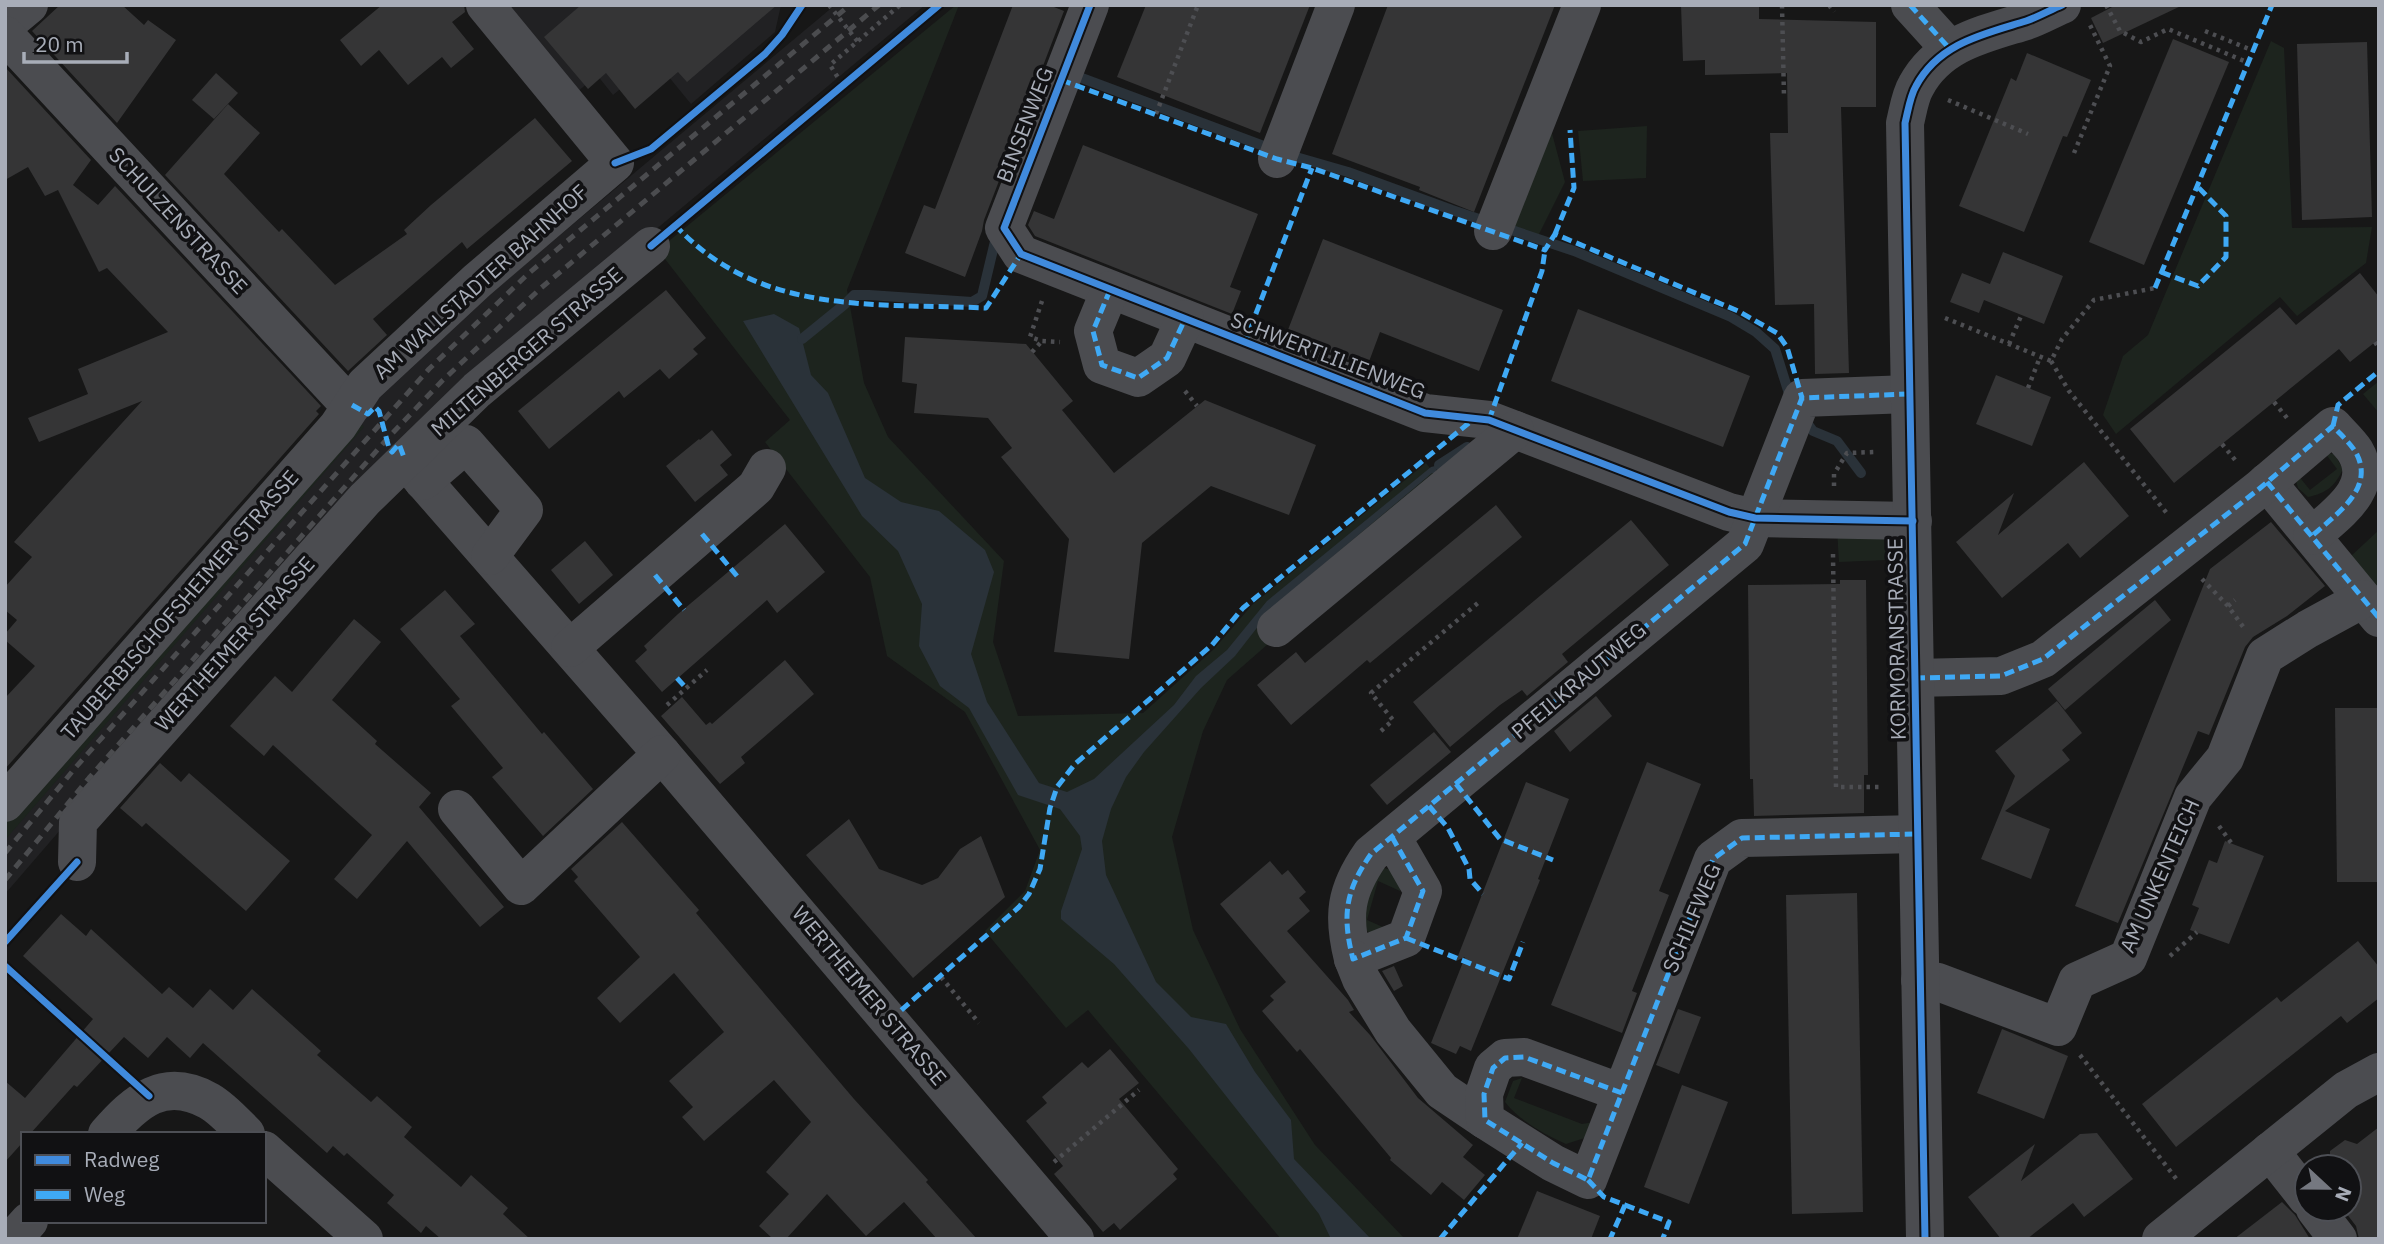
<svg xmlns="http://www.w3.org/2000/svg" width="2384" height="1244" font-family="'IBM Plex Sans',sans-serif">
  <rect width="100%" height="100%" fill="#171717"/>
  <g fill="#212123">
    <path d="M503,5H781L775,32L691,104L655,60L613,95L597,75L576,93Z"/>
    <path d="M835,5H925L480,376L68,821L5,894V821L370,394Z"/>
  </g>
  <g fill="#1d241e">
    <path d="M956,5H959L847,290L864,383L888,437L1004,561L993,642L1018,716L1143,713L1214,649L1252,605L1426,463L1438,478L1277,636L1227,680L1203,731L1172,837L1193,930L1240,1029L1315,1145L1405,1239H1281L1088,1010L1066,1028L985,931L1025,891L1040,850L965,712L887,656L870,577L765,442L790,420L658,250Z"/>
    <path d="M2271,41L2284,48L2292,228L2372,227L2366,263L2297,316L2280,297L2116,434L2103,415L2123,356L2148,335Z"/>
    <path d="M1549,122L1565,182L1538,236L1504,224Z"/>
    <path d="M1647,126L1646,178L1583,181L1578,131Z"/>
    <path d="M2379,381V413L2363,394Z"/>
    <path d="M360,422L364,427L5,840V822Z"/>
    <path d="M2325,453L2334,454L2343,469C2335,486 2327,493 2308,497L2298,488L2295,477L2297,474L2310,490L2337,469Z"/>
    <path d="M1885,527L1887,560L1839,562L1837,529Z"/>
    <path d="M2379,530V595L2350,557Z"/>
    <path d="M1384,868L1400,872L1405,879L1400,891L1378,881L1367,920L1385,928L1376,936L1363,929L1367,893Z"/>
    <path d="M1522,1078L1514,1098L1582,1124L1600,1121L1594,1135L1566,1144C1544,1134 1520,1121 1505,1102L1513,1081Z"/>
  </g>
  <path fill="#2a3239" d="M774,314L799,328L811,375L828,393L865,478L901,502L939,511L985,550L994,572L971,654L987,702L1039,783L1067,792L1094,779L1174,705L1196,676L1227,650L1267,601L1431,467L1439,465L1435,473H1432L1274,606L1235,656L1201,688L1144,752L1126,777L1111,809L1102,841L1106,875L1156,982L1191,1017L1226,1024L1255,1072L1291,1120L1294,1159L1371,1239H1331L1319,1214L1189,1049L1114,964L1061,919V911L1082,849L1080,836L1060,809L1018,795L969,708L940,686L919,646L922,604L898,551L862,516L743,321Z"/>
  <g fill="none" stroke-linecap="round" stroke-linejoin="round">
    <g stroke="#2a3239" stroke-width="10">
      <path d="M1071,74L1269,148"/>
      <path d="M1289,155L1348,172L1452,210L1574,251L1731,317L1756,332L1775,349L1791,400"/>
      <path d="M848,301L854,295H869L972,302L982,296L997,233"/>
      <path d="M802,339L845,304"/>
      <path d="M1804,419L1813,431L1837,441L1861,473"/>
      <path d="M1439,465L1467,447"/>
    </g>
  </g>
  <g fill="#353536">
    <path d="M60,5H122L144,25L148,20L176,40L117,123L32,31Z"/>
    <path d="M382,5H464L465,12L452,22L474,49L451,68L442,57L408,85L379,50L361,66L340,40Z"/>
    <path d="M581,5H777L687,82L678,72L635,109L606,73L588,89L544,37Z"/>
    <path d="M1013,5H1049L1064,11L984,220L982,231L965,277L905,253L924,205L935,209Z"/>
    <path d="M1146,5H1310L1260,133L1117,77Z"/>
    <path d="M1388,5H1555L1474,212L1419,190L1420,187L1332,154Z"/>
    <path d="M1681,5H1759V19L1876,22V107H1841L1849,373L1815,374L1814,304L1775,305L1770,133H1788L1787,73L1705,75V60L1683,61Z"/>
    <path d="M2116,5H2183L2103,43L2091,18Z"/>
    <path d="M2173,39L2229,62L2144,265L2089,242Z"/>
    <path d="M2367,42L2372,217L2302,220L2297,44Z"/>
    <path d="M2027,53L2091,80L2067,137L2063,136L2024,232L1959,206L2011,78L2016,81Z"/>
    <path d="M5,67L91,160L73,185L98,205L115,186L321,406L316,411L319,414L5,769V698L35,666L5,640V634L17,620L5,610V587L32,557L14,542L142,401L39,442L28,418L88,394L78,369L168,332L107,268L99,272L58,190L45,196L28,167L5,180Z"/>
    <path d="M216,73L238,93L214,119L192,100Z"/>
    <path d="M228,104L260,133L224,174L279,232L282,229L335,285L407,234L404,230L431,205L535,118L572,161L467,249L462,242L373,319L387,335L348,371L165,175Z"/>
    <path d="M1083,145L1258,214L1230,287L1241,291L1232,314L1035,236L1028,225L1034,211L1054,219Z"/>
    <path d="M1323,239L1503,310L1479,371L1380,332L1367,367L1286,335Z"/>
    <path d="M2003,252L2063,276L2044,324L1984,300L1979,313L1950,302L1962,273L1990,284Z"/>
    <path d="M2360,273L2379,297V339L2350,362L2339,349L2174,483L2130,429L2280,307L2296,325Z"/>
    <path d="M666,290L706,338L693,349L698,354L669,379L660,369L624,398L619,391L549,449L518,411Z"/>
    <path d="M1578,309L1750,376L1723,447L1551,381Z"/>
    <path d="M905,337L1026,344L1073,401L1062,410L1114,473L1205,400L1316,445L1289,515L1211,486L1142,543L1129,659L1054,652L1069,539L1001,457L1012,448L988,418L914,413L917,384L902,382Z"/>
    <path d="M1996,375L2051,397L2032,446L1976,424Z"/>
    <path d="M712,430L732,455L720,465L728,475L695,502L666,466L699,439L700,440Z"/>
    <path d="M2084,462L2129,516L2080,558L2068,543L2002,598L1956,542L2014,493L1998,535Z"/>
    <path d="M1496,505L1522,537L1370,663L1367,660L1291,725L1257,685L1296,652L1305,663Z"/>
    <path d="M1631,520L1669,565L1562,654L1568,662L1527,696L1522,690L1500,705L1450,747L1413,702Z"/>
    <path d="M2271,522L2325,586L2287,616L2253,637L2245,647L2209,735L2198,731L2118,923L2075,906L2210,569Z"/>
    <path d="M785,524L825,572L777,613L767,600L662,692L635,661L647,650L644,646L678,614Z"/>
    <path d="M585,541L613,575L579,604L551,570Z"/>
    <path d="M1840,580H1866L1868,775H1864V813L1754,816L1753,779H1750L1748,585L1840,584Z"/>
    <path d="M445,590L475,624L460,636L542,734L544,732L593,789L543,836L492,777L503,768L451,706L460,699L400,629Z"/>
    <path d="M2155,600L2171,620L2065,710L2048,689Z"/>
    <path d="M354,619L381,642L332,700L377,741L375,744L431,793L419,807L504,907L480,927L407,841L357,899L334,879L372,835L273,745L264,756L230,726L275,676L292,692Z"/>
    <path d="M785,660L814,694L741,757L745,763L720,784L661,716L682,697L706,725L710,722L712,724Z"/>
    <path d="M1596,696L1612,716L1570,752L1554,731Z"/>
    <path d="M2057,701L2082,733L2062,750L2070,760L2005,811L2050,829L2031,879L1981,859L2015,776L1995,751Z"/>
    <path d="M2335,708H2379V882H2337Z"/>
    <path d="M1434,732L1451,752L1387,805L1370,785Z"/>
    <path d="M1647,762L1701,784L1659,891L1669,895L1632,991L1637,993L1622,1033L1551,1005Z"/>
    <path d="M160,763L181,782L189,773L290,861L246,911L146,823L142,827L120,808Z"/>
    <path d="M1526,782L1569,799L1538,879L1540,880L1471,1051L1460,1046L1456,1054L1431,1043L1465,957L1456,961Z"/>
    <path d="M849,819L879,869L922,885L938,878L960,849L981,836L1005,897L913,978L806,855Z"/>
    <path d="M622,822L699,910L696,913L854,1099L928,1180L926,1182L977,1239H937L904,1202L866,1236L827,1194L786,1239H773L759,1226L789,1194L766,1172L811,1122L774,1080L704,1141L682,1117L693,1107L669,1081L724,1032L674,973L620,1023L597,998L640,957L574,881L578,877L571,869Z"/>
    <path d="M2225,841L2264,856L2229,944L2190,930L2199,908L2192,905L2209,860L2217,863Z"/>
    <path d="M1270,861L1282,875L1288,870L1306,892L1299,898L1310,911L1287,931L1348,1000L1354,1010L1349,1012L1370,1035L1418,1098L1473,1145L1463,1157L1485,1175L1464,1200L1442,1182L1431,1195L1390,1160L1391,1158L1300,1049L1297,1052L1262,1011L1274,1000L1270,996L1286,982L1220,904Z"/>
    <path d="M1857,893L1863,1212L1792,1214L1786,895Z"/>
    <path d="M61,914L86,936L91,929L162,994L169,987L193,1008L210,989L233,1010L252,989L321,1051L317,1055L371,1102L377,1096L412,1127L404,1137L461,1187L471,1175L508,1208L503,1214L530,1239H441L426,1226L421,1233L387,1203L394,1195L347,1153L344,1156L333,1146L327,1153L203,1043L190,1058L167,1037L148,1058L124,1037L77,1087L74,1085L30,1134H23V1142L5,1162V1081L25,1098L93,1019L23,956Z"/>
    <path d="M2358,941L2379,967V998L2347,1023L2341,1016L2176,1147L2142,1104L2277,997L2281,1002Z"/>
    <path d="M1394,966L1403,986L1394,991L1382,971Z"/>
    <path d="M1678,1009L1701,1017L1679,1074L1656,1065Z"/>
    <path d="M2002,1029L2068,1056L2044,1119L1977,1093Z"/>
    <path d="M1110,1049L1139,1083L1119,1099L1178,1169L1173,1174L1177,1179L1120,1230L1114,1223L1103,1232L1054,1174L1063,1166L1026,1121L1047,1103L1042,1097L1082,1062L1088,1068Z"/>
    <path d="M1682,1085L1728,1102L1689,1204L1644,1187Z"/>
    <path d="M2379,1127V1239H2359L2356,1226L2343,1209H2349V1167H2327L2330,1165V1151L2345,1140L2357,1144Z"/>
    <path d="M2097,1133L2133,1179L2084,1217L2073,1203L2027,1239H2001L1968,1197L2035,1144L2021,1181L2080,1134Z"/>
    <path d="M1537,1191L1600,1216L1591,1239H1517Z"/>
    <path d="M2282,1202L2295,1215L2310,1239H2234Z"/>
  </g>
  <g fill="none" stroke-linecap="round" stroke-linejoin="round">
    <g stroke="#4d4e52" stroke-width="4.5" stroke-dasharray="3.5 5" stroke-linecap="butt">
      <path d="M829,5L858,42"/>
      <path d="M1782,5L1784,97"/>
      <path d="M1829,5L1834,12"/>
      <path d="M2106,5L2120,31L2141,42L2168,29L2249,63"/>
      <path d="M803,6L804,5"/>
      <path d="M2205,31L2254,51"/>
      <path d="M842,84L830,65L900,5"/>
      <path d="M1948,100L2028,134"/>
      <path d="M1156,114L1198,5"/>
      <path d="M2074,153L2110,66L2090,25"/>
      <path d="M1042,301L1030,337L1042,341L1060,342"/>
      <path d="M1945,318L2051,361L2062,339L2094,300L2155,288"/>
      <path d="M2375,342L2379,348"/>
      <path d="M2009,344L2021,316"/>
      <path d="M1032,352L1042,341"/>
      <path d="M2051,361L2069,391L2169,516"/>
      <path d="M2028,388L2040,357"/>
      <path d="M1185,391L1197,406"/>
      <path d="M2274,402L2287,418"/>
      <path d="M2222,444L2236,461"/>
      <path d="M1834,486V474L1847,453L1875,452"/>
      <path d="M1833,554L1836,787H1881"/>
      <path d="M2202,579L2228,606L2244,628"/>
      <path d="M2228,606L2235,600"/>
      <path d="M667,705L707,670"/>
      <path d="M1381,731L1393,720L1371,693L1479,602"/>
      <path d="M2219,826L2232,844"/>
      <path d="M2170,956L2197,932"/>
      <path d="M941,977L979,1023"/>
      <path d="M2080,1055L2178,1181"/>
      <path d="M1054,1162L1139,1090"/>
    </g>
    <g stroke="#4b4c50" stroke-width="38">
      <path d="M1090,5L1004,228L1021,254L1425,413L1489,420L1729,512L1755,518L1913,521"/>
      <path d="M1910,5L1949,48"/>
      <path d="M5,25L29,5"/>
      <path d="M5,35L340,395L352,405"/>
      <path d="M1277,159L1336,5"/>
      <path d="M1493,231L1582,5"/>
      <path d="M1110,290L1093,331L1102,365L1138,378L1167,358L1185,319"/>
      <path d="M405,460L662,754L1075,1239"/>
      <path d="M423,481L466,444L524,510L490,556"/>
      <path d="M2267,482L2379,618"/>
      <path d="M1276,628L1515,430"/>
      <path d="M570,648L756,487L767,468"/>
      <path d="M1915,678L2001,676L2043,659L2259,489L2333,426C2340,434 2349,442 2355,451C2377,488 2336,514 2312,536"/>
      <path d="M5,803L338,426L365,385L477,281L615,163L485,5"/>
      <path d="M457,809L521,886L662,754"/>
      <path d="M1392,837L1423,891L1406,938L1353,959C1342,916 1345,891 1371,854L1745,544L1802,398L1909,394"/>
      <path d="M77,862L78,822L365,499L477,390L651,246"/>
      <path d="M1353,959L1361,979L1393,1031L1442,1091L1485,1120"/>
      <path d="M1920,980L1938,982L2058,1027L2077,981L2128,958L2193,797L2225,758L2265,656L2308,629L2363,599"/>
      <path d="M1622,1093L1524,1057L1505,1058L1493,1068L1484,1094L1485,1120L1553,1163L1588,1180L1713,859L1742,838L1917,834"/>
      <path d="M107,1134C136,1101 164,1076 209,1101C223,1109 235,1123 246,1134"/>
      <path d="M264,1150L364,1239"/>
      <path d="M2270,1151L2307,1198"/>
      <path d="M2315,1209L2338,1239"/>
      <path d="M13,1239L29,1221"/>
      <path d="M1925,1239L1905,123C1908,111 1910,96 1916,86C1939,43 1984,34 2026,21C2038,17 2050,10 2062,5"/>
      <path d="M2161,1239L2346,1090L2379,1072"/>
    </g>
    <g stroke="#4b4c4f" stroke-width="5" stroke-dasharray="9 7" stroke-linecap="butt">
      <path d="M5,853L76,767L429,369L529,273L850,5"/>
      <path d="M5,880L89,778L387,439L442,381L541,288L879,5"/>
    </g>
    <g stroke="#3fa9f5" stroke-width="5" stroke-dasharray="10 5" stroke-linecap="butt">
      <path d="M1910,5L1949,48"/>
      <path d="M1061,80L1277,159L1312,168L1545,250L1555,234L1738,311L1777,333L1787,347L1802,398"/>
      <path d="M675,225C759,316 873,303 986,308L1021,254"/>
      <path d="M1555,234L1574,188L1570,130"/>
      <path d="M2161,272L2198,286L2226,257V216L2197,186"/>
      <path d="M2155,288L2272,5"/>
      <path d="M1110,290L1093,331L1102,365L1138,378L1167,358L1185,319"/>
      <path d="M1245,342L1312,168"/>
      <path d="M352,405L368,414L375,407L379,411L389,448L392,452L399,444L405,460"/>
      <path d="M1489,420L1542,271L1545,250"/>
      <path d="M2333,426L2338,405L2379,371"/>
      <path d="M2267,482L2379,618"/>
      <path d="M702,534L737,576"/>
      <path d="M655,575L684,610"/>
      <path d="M677,678L686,688"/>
      <path d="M1915,678L2001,676L2043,659L2259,489L2333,426C2340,434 2349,442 2355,451C2377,488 2336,514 2312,536"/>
      <path d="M1456,784L1500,839L1553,860"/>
      <path d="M1429,806L1448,828L1469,869L1470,879L1483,894"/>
      <path d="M1392,837L1423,891L1406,938L1353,959C1342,916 1345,891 1371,854L1745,544L1802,398L1909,394"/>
      <path d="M1406,938L1509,979L1523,942"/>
      <path d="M890,1020L1019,907L1029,894L1040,869L1050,808L1057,787L1075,764L1212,645L1243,608L1475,418"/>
      <path d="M1622,1093L1524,1057L1505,1058L1493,1068L1484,1094L1485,1120L1553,1163L1588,1180L1713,859L1742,838L1917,834"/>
      <path d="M1588,1180L1604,1197L1625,1205L1610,1239"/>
      <path d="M1625,1205L1669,1222L1663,1238"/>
      <path d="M1440,1239L1522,1143"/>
    </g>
    <g stroke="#111113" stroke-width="11">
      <g id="cycleway">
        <path d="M1090,5L1004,228L1021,254L1425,413L1489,420L1729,512L1755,518L1913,521"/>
        <path d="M615,163L651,149L765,54L782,35L802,5"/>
        <path d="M651,246L939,5"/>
        <path d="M5,942L77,862"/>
        <path d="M5,966L149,1096"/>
        <path d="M1925,1239L1905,123C1908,111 1910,96 1916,86C1939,43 1984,34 2026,21C2038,17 2050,10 2062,5"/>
      </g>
    </g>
    <use href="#cycleway" stroke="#408adc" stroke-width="7"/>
  </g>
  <g text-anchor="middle" stroke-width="7" stroke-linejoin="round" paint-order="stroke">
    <g font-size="21" fill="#a8adb8" stroke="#111113">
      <text transform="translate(1025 125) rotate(-69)" y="7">BINSENWEG</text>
      <text transform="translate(178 221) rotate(47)" y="7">SCHULZENSTRASSE</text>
      <text transform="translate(481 282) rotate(-42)" y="7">AM WALLSTADTER BAHNHOF</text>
      <text transform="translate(527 352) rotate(-41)" y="7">MILTENBERGER STRASSE</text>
      <text transform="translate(1328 356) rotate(21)" y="7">SCHWERTLILIENWEG</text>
      <text transform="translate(180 605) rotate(-49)" y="7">TAUBERBISCHOFSHEIMER STRASSE</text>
      <text transform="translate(1897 639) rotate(-91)" y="7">KORMORANSTRASSE</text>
      <text transform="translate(235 644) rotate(-48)" y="7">WERTHEIMER STRASSE</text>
      <text transform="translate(1579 681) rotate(-40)" y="7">PFEILKRAUTWEG</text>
      <text transform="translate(2160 876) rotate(-66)" y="7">AM UNKENTEICH</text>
      <text transform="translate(1692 918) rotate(-67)" y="7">SCHILFWEG</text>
      <text transform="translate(869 996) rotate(50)" y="7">WERTHEIMER STRASSE</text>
    </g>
  </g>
  <rect width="2384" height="1244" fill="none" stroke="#a8adb8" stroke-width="14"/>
  <rect x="21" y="1132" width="245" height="91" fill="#111113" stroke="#4d4f55" stroke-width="2"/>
  <rect x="35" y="1155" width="35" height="10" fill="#408adc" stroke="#4d4f55" stroke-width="2"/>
  <text x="84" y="1167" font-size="21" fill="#a8adb8">Radweg</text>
  <rect x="35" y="1190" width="35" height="10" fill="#3fa9f5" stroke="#4d4f55" stroke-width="2"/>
  <text x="84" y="1202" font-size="21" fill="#a8adb8">Weg</text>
  <g transform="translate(2328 1188) rotate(112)"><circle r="33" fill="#111113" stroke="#4d4f55" stroke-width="2"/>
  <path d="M0-5L12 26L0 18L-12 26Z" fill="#757880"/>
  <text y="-10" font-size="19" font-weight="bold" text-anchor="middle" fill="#a8adb8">N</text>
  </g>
  <path d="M24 52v10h103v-10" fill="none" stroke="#a8adb8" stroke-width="3.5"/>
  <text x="35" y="52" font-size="21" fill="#a8adb8" stroke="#111113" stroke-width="5" paint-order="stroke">20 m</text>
</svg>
